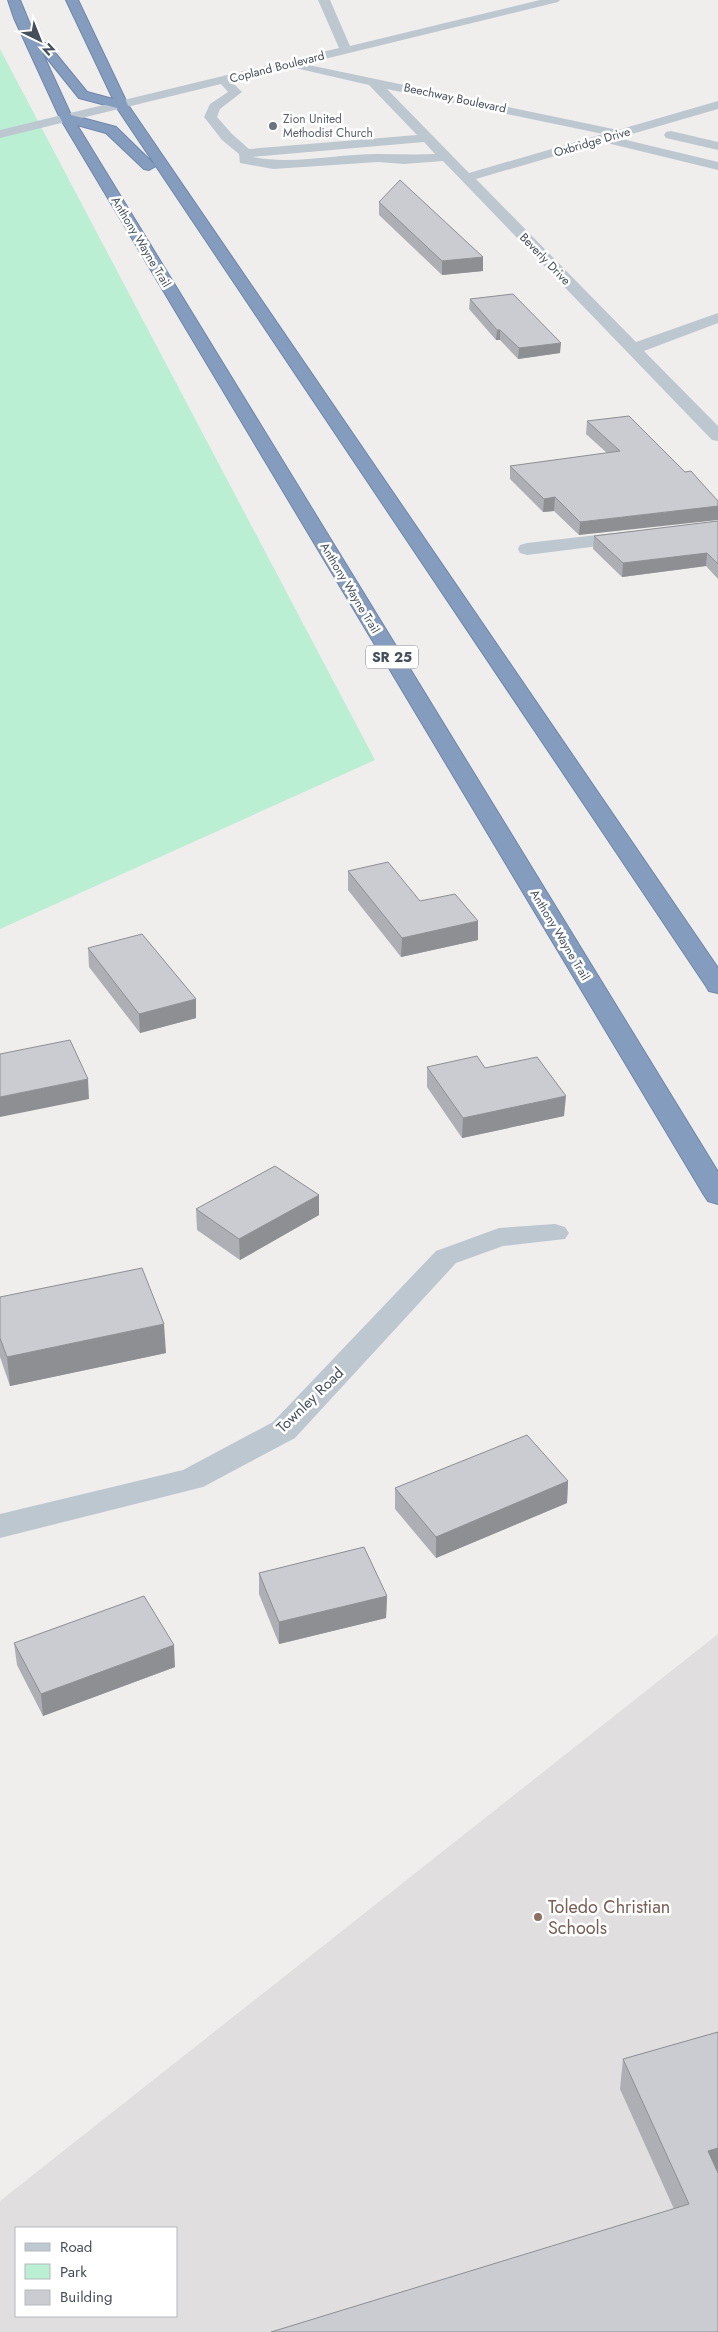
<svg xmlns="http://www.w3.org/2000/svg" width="718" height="2332" font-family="Jost,sans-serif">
  <rect width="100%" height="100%" fill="#f0eded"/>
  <path fill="#e1dedf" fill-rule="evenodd" d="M718,1634V2332H0V2201ZM16,2228H176V2316H16Z"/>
  <path fill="#baefd3" d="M0,49L375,760L0,929Z"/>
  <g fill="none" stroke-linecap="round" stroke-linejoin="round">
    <g stroke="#6f87aa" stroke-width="2">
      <path id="highway" d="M8,0H20L38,44L47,43L87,92L113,99L66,0H78L128,105L718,968V993L709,991L706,986L117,108L79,98L42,52L71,115L116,127L156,166L149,170L144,169L106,133L77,125L718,1172V1204L708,1201L704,1195L60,118L14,18Z"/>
    </g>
    <g fill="#bdc7d0" fill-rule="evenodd">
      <path d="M318,0H330L350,46L540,0H560L558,2L304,64L618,130L718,101V109L618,138L718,162V170L603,142L476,179L636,342L718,313V323L644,351L718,426V441L712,440L443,161L404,164L378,162L273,169L240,163L239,154L222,140L204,117L210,104L228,92L221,84L0,138V130L339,48ZM291,67L369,85L417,135L249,149L232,134L217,117L220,109L242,92L232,82ZM387,89L603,134L469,173ZM424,142L435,154C416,155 397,154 378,154C336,154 294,165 252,157Z"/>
      <path d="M671,131L718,142V150L666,138L664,135L666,132Z"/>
      <path d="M632,531L639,533L641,537L639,541L527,555L520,553L518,549L520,545L527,543Z"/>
      <path d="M555,1224L565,1227L569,1233L565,1239L503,1246L456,1263L295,1438L203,1487L0,1538V1514L183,1470L273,1422L436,1251L499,1228Z"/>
    </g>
    <use href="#highway" fill="#849cbe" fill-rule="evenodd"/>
  </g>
  <g fill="#aeafb5">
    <path d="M379,202L483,271L442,275L379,215Z"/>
    <path d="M470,299L560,353L518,359L500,340H496L469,309Z"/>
    <path d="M587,421L685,472L579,535L554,511L543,512L510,479V466L607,453L586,434Z"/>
    <path d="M718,521V579L706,566L622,577L593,549L594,536Z"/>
    <path d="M348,871L420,901L478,921V940L401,957L348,890Z"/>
    <path d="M88,948L196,999V1018L140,1033L89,967Z"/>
    <path d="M427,1067L485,1068L564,1116L462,1138L427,1087Z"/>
    <path d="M319,1195V1215L240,1260L197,1230L196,1209Z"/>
    <path d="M0,1297L166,1353L10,1386L0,1357Z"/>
    <path d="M568,1481L567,1503L436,1558L395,1509V1488Z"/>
    <path d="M259,1573L387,1596L386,1618L279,1644L259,1594Z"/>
    <path d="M14,1643L175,1667L43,1716L17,1665Z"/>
    <path d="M718,2032V2332L674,2209L620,2089L623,2059Z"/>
  </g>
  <g fill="#8d8f93">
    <path d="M483,257V271L442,275V261Z"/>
    <path d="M497,330H500V340H496Z"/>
    <path d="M561,343L560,353L518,359L519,348Z"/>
    <path d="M555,497L554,511L543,512L544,499Z"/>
    <path d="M718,506V520L579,535L580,522Z"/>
    <path d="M707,553L706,566L622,577L623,563Z"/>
    <path d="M478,921V940L401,957L402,938Z"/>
    <path d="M196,999V1018L140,1033L139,1014Z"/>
    <path d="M88,1079L89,1099L0,1117V1097Z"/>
    <path d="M566,1096L564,1116L462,1138L463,1118Z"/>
    <path d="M319,1195V1215L240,1260L239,1239Z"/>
    <path d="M164,1324L166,1353L10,1386L7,1357Z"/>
    <path d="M568,1481L567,1503L436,1558V1537Z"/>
    <path d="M387,1596L386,1618L279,1644V1622Z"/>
    <path d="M174,1645L175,1667L43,1716L41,1694Z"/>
    <path d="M718,2148V2176L708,2151Z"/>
  </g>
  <g fill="#caccd2" stroke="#8d8f93">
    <path d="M400,180L483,257L442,261L379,202Z"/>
    <path d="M513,294L561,343L519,348L500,330H497L470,299Z"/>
    <path d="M629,416L685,472L691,471L698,479L718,501V506L580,522L555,497L544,499L510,466L620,451L587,421Z"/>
    <path d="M718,521V564L707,553L623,563L594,536Z"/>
    <path d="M388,862L420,901L455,894L478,921L402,938L348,871Z"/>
    <path d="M142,934L196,999L139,1014L88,948Z"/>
    <path d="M70,1040L88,1079L0,1097V1054Z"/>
    <path d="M477,1056L485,1068L537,1057L566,1096L463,1118L427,1067Z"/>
    <path d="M275,1166L319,1195L239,1239L196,1209Z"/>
    <path d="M142,1268L164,1324L7,1357L0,1338V1297Z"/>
    <path d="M527,1435L568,1481L436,1537L395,1488Z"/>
    <path d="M364,1547L387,1596L279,1622L259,1573Z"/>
    <path d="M144,1596L174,1645L41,1694L14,1643Z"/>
    <path d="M718,2032V2148L708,2151L718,2173V2332H271L689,2204L623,2059Z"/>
  </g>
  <circle fill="#6b7280" stroke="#fff" stroke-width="2" cx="273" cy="126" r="5"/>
  <circle fill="#8d6e63" stroke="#fff" stroke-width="2" cx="538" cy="1917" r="5"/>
  <g text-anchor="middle" stroke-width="5" stroke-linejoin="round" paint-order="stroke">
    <g font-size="12" fill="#454f5b" stroke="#fff">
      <text transform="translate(277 67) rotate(-14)" y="4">Copland Boulevard</text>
      <text transform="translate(455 98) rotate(12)" y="4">Beechway Boulevard</text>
      <text transform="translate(592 142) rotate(-16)" y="4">Oxbridge Drive</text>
      <text transform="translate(141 242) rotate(59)" y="4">Anthony Wayne Trail</text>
      <text transform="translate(545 259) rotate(46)" y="4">Beverly Drive</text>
      <text transform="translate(350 588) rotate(59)" y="4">Anthony Wayne Trail</text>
      <text transform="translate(560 935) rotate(59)" y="4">Anthony Wayne Trail</text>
    </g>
    <g font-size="12" fill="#5b616d" stroke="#fff" text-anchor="start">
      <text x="283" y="123">Zion United<tspan x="283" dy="14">Methodist Church</tspan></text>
    </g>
    <rect fill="#fff" stroke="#7d848c" stroke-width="1" x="366" y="645.5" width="52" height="23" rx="4"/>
    <g font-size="14" font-weight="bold" fill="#454f5b">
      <text x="392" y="662">SR 25</text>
    </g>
    <g font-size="15" fill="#454f5b" stroke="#fff">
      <text transform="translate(310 1400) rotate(-44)" y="5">Townley Road</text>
    </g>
    <g font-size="18" fill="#785e54" stroke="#fff" text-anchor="start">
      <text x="548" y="1913">Toledo Christian<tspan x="548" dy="21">Schools</tspan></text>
    </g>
  </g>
  <rect x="15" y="2227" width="162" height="90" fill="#ffffff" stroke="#b5b9bd"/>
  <rect x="25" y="2243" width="25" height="8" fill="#bdc7d0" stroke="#b5b9bd"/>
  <text x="60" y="2252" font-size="15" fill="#454f5b">Road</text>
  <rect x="25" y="2264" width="25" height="15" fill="#baefd3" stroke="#b5b9bd"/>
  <text x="60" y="2277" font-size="15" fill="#454f5b">Park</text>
  <rect x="25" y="2290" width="25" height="15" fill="#caccd2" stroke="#b5b9bd"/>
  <text x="60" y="2302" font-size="15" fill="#454f5b">Building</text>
  <g transform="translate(40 40) rotate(137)" stroke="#ffffff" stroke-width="4" paint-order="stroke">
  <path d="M0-4L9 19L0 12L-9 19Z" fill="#454f5b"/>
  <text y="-8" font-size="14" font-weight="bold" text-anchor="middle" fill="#454f5b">N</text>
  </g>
</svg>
